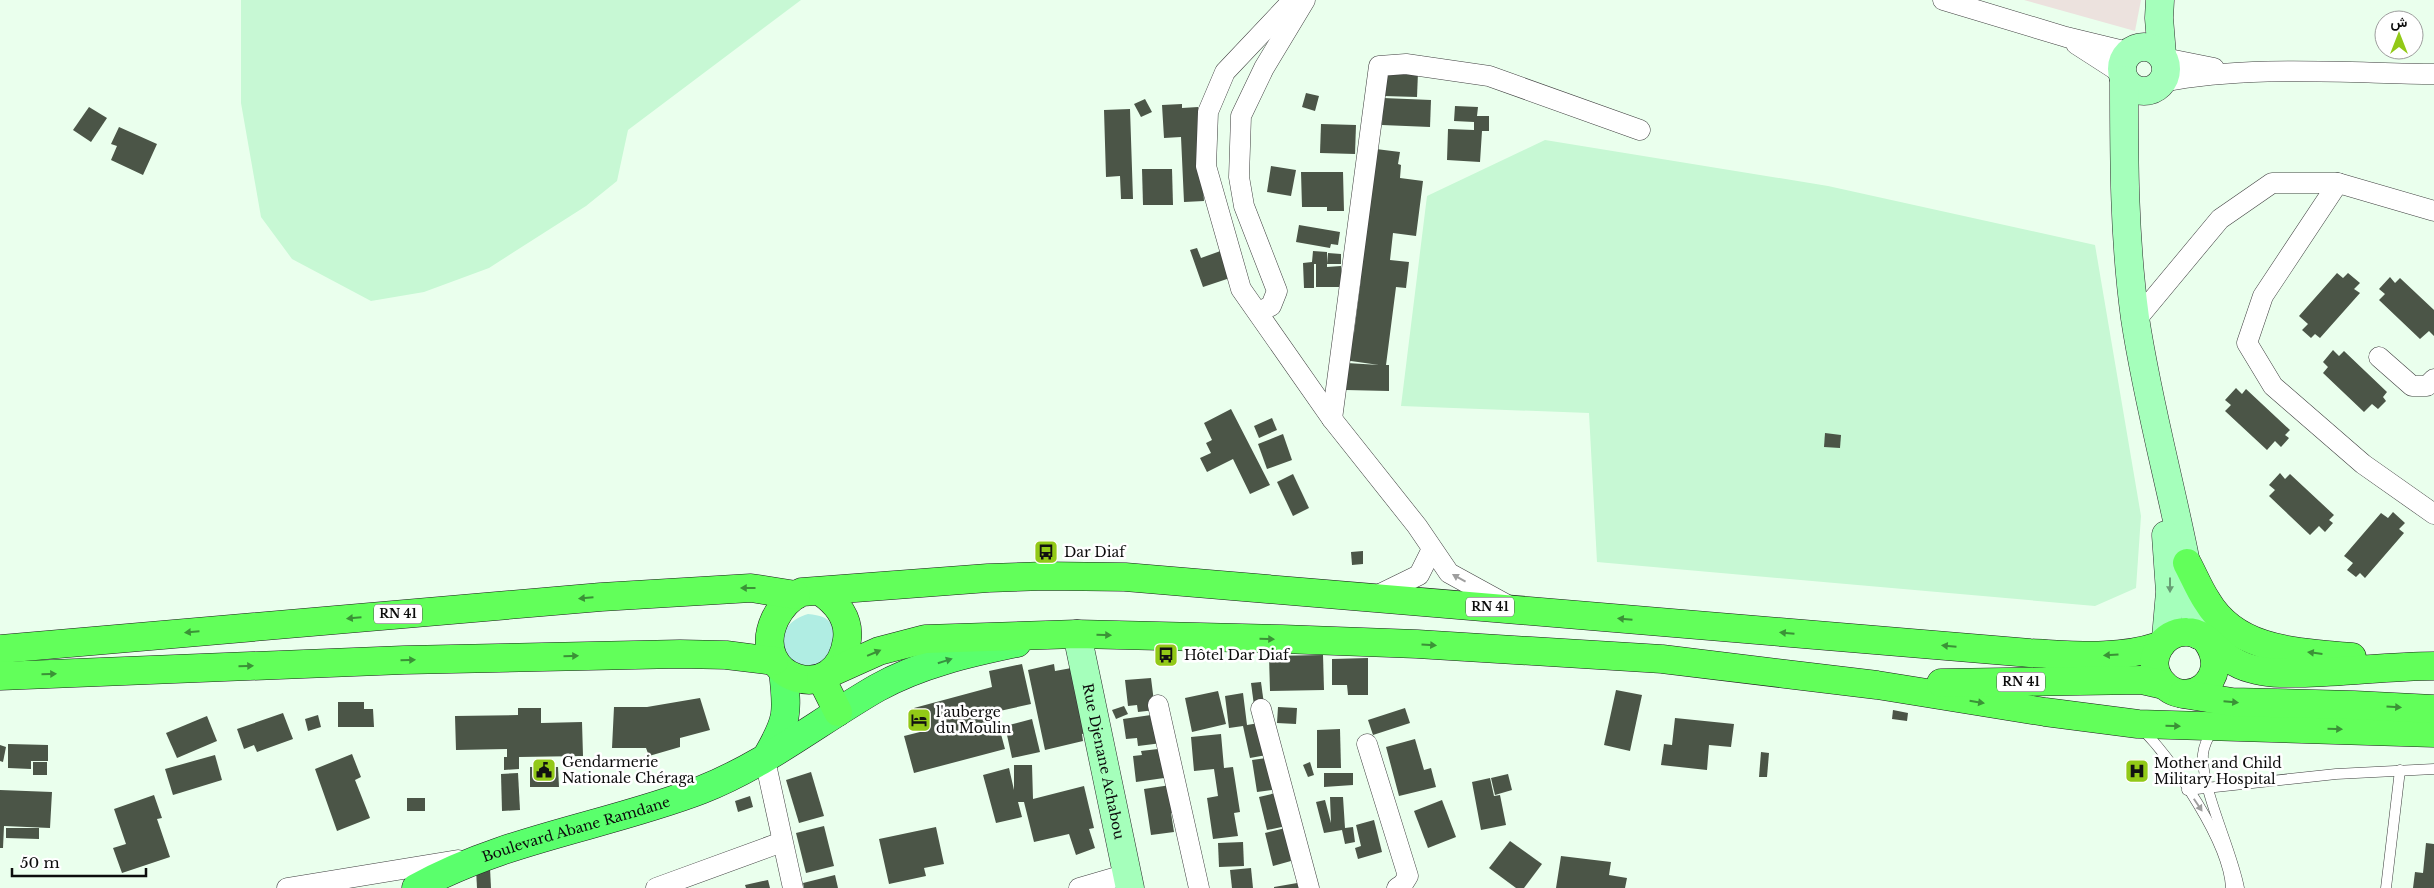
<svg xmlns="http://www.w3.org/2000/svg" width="2434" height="888" font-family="'Libre Baskerville',Vazirmatn,serif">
  <rect width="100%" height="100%" fill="#eaffed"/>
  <path fill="#ece2de" d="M2024,0H2141L2135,31Z"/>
  <g fill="#c7f8d4">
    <path d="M241,0H801L628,130L617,181L586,206L489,268L424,292L371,301L292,259L261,217L241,103Z"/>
    <path d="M1545,140L1828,186L2095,245L2141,516L2136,588L2095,606L1597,562L1589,413L1401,406L1427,196Z"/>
  </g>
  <path fill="#b0ede3" d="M808,614C833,616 835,626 837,649L813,669C807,667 799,666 794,663C789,661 786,654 785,650C779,631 791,619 808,614Z"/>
  <g fill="#4b5547">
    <path d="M1386,71L1418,72L1417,97L1384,96Z"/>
    <path d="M1306,93L1319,96L1315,111L1302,107Z"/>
    <path d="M1383,98L1431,100L1430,127L1382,125Z"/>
    <path d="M1145,99L1152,112L1141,117L1134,104Z"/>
    <path d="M1182,104V108L1198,107L1204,201L1184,202L1181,137L1164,138L1162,105Z"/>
    <path d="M1455,106L1478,107L1477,116H1489V131H1482L1480,162L1447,160L1448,129L1474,130V122L1454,121Z"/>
    <path d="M89,107L107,118L91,142L73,130Z"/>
    <path d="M1130,109L1133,199H1121L1120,176L1106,177L1104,110Z"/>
    <path d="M1321,124L1356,125L1355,154L1320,153Z"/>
    <path d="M119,127L157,144L143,175L111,160L117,146L111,144Z"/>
    <path d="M1376,149L1400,152L1398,164L1401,165L1400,178L1423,181L1416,236L1393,233L1390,260L1409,262L1406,288L1396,287L1386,365H1389V391L1346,390L1347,363L1379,365L1344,360L1348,332L1354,333L1361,279L1355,278Z"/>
    <path d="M1271,166L1296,170L1291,196L1267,192Z"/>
    <path d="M1142,169H1172L1173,205H1143Z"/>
    <path d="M1301,172H1343L1344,211H1327V207H1302Z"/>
    <path d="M1299,225L1340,232L1338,245L1331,244L1330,248L1296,242Z"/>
    <path d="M1197,248L1201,258L1226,249L1236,276L1203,287L1190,250Z"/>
    <path d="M1313,251L1327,252V267L1341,266V287H1316V264H1314V288H1304L1303,263L1312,262Z"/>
    <path d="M1328,253L1341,254V264H1327Z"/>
    <path d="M2337,273L2343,278L2348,273L2360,283L2354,289L2360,293L2320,338L2315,334L2311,338L2302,330L2308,324L2299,316Z"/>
    <path d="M2390,277L2395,283L2400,278L2434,310V336L2429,331L2420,339L2379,300L2385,294L2379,289Z"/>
    <path d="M2333,350L2339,356L2344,351L2387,392L2383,397L2386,401L2378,409L2372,404L2364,412L2323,373L2328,367L2323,362Z"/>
    <path d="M2236,388L2242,394L2246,389L2290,430L2285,435L2289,438L2281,447L2275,441L2267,450L2225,411L2231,405L2225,400Z"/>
    <path d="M1231,409L1270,485L1250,494L1233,459L1207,472L1200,458L1211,453L1206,443L1212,440L1204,423Z"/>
    <path d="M1272,418L1277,430L1259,438L1254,426Z"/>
    <path d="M1825,433L1841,435L1840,448L1824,447Z"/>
    <path d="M1283,434L1292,460L1267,469L1258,444Z"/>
    <path d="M2280,473L2285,479L2290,474L2334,515L2329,520L2333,523L2325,532L2319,526L2310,535L2269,496L2275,490L2269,485Z"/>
    <path d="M1293,474L1309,508L1293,516L1277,482Z"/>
    <path d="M2393,512L2405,523L2399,529L2404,533L2365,578L2360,573L2356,577L2347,570L2353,563L2344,556L2381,513L2388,518Z"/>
    <path d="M1363,551V564L1352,565L1351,552Z"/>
    <path d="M1323,655L1324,690L1270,691L1269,656Z"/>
    <path d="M1368,658V695H1348L1347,685H1332V659Z"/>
    <path d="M1022,664L1031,704L995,712L1005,749L914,773L904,736L920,732L914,708L992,687L989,671Z"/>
    <path d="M1054,664L1055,671L1088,665L1109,729L1082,734L1083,741L1045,750L1028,670Z"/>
    <path d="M1151,678L1155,710L1138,712L1137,705L1128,706L1125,680Z"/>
    <path d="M1261,682L1265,712L1255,713L1251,683Z"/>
    <path d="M1616,690L1642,695L1630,751L1604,745Z"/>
    <path d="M1218,691L1226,724L1192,732L1185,698Z"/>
    <path d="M1243,693L1247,725L1259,723L1277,753L1250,758L1243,726L1229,728L1225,696Z"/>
    <path d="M700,698L710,730L680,738V747L649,756L646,748H612L614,707H647Z"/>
    <path d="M338,702H364V709H373L374,727H338Z"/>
    <path d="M1124,706L1128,714L1116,719L1112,710Z"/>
    <path d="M1278,707L1297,708L1296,724L1277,723Z"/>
    <path d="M518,708H541V723L582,722L583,756L519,757V769L504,770V757H507V749L456,750L455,716L518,715Z"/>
    <path d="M1405,708L1410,723L1373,735L1368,720Z"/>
    <path d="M1893,710L1908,713L1907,721L1892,719Z"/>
    <path d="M283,713L293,739L257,752L254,745L244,749L237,729Z"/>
    <path d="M1158,714L1162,743L1138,746L1137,738L1126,739L1123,719Z"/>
    <path d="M318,715L321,727L308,731L305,719Z"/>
    <path d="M207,716L217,741L177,758L166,733Z"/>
    <path d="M1675,718L1734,724L1731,747L1709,745L1707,770L1661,765L1664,744L1672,745Z"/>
    <path d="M1032,719L1040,752L1012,758L1005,726Z"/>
    <path d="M1340,729L1341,768H1317V730Z"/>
    <path d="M1221,734L1224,768L1233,767L1240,812L1234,813L1238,836L1213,839L1207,798L1218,796L1214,769L1194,771L1191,737Z"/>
    <path d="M1415,739L1424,770L1431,768L1436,787L1399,796L1386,747Z"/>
    <path d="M8,744L48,745V761H31V769L8,768Z"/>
    <path d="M0,745L6,747L3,762L0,761Z"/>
    <path d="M1175,747L1178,776L1136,782L1133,756L1142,755L1141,751Z"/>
    <path d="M1761,752L1769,753L1767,777H1759Z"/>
    <path d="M352,754L361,777L355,780L370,818L337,831L315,769Z"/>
    <path d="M215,755L222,780L173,795L165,769Z"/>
    <path d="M1274,757L1279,789L1257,792L1252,760Z"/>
    <rect x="33" y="762" width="14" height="13"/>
    <path d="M1310,762L1314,775L1308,777L1303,765Z"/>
    <path d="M1014,765H1032L1033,799L1084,786L1094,828L1089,829L1095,848L1076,855L1069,834L1034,842L1024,802H1018L1022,817L996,823L983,775L1009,768L1014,790Z"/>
    <path d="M530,767H558L559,787H530Z"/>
    <path d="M811,772L824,816L799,823L786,780Z"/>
    <path d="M518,773L520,810L502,811L501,774Z"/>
    <path d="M1324,773H1353V785L1324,787Z"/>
    <path d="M1508,774L1512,790L1495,795L1491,778Z"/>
    <path d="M1490,778L1494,796L1500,795L1506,825L1481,830L1472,782Z"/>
    <path d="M1184,783L1189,810L1171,813L1174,832L1151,835L1144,789Z"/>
    <path d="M0,790L52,792L50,828L4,826L3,848H0Z"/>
    <path d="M1284,791L1291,825L1267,830L1259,797Z"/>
    <path d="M154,795L162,818L157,819L170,857L122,873L113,848L126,844L114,809Z"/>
    <path d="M750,796L753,807L738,812L735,801Z"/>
    <path d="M1330,797H1343L1345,828L1353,827L1355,842L1345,844L1342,830L1324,833L1316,802L1325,800L1331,823Z"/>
    <rect x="407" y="798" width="18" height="13"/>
    <path d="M1442,800L1456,837L1428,848L1414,811Z"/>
    <path d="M1374,820L1382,852L1358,859L1355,848L1361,846L1356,825Z"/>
    <path d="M824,826L834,866L806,873L796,833Z"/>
    <path d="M1294,826L1301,853L1290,856L1291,861L1273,866L1265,833Z"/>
    <path d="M936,827L944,864L924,868L926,876L889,884L879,839Z"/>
    <path d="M6,828H39V839L6,838Z"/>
    <path d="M1510,841L1542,864L1524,888H1516L1489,868Z"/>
    <path d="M1243,842L1244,866L1219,867L1218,843Z"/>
    <path d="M2426,843L2434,844V888H2413L2415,872L2423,873Z"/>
    <path d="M1561,856L1611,862L1609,875L1627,878L1625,888H1556Z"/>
    <path d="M490,868L491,888H477L476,869Z"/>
    <path d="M1251,868L1253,888H1232L1230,870Z"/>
    <path d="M835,875L838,888H804L803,883Z"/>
    <path d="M768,880L770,888H746L745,885Z"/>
    <path d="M1303,882L1304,888H1274V887Z"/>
  </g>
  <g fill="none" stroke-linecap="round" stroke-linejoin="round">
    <g stroke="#3f3f3f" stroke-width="11">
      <g id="service">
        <path d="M2142,729C2174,762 2229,842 2231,888"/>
        <path d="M2213,729C2208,737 2204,745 2203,754C2201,789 2232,850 2239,888"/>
        <path d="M2187,790L2336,774L2434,769"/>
        <path d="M2386,888L2400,770"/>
      </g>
    </g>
    <g stroke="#3f3f3f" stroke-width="21">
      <g id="minor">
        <path d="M1293,0L1225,72L1208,112L1206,166L1241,289L1332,419L1417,526L1449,573L1511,607"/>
        <path d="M1943,0L2066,37L2128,52"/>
        <path d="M2076,44L2121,73"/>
        <path d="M2164,58L2214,68"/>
        <path d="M2162,82C2250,65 2344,73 2434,74"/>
        <path d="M2338,183L2263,296L2247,343L2273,386L2363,464L2434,514"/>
        <path d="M1258,312L1271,306L1277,291L1244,206L1239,177L1241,116L1264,68L1305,0"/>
        <path d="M2136,320L2220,219L2272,183H2338L2434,211"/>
        <path d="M2379,357L2412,386H2427L2434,379"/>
        <path d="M1332,419L1379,66L1406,64L1489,76L1640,130"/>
        <path d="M1374,597L1419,575L1432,549"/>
        <path d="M1158,705L1199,888"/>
        <path d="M1261,709L1309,888"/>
        <path d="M1367,744L1408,876L1403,884L1397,888"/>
        <path d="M765,760L793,888"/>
        <path d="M287,888L458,860"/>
        <path d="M656,888L782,842"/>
        <path d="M1079,888L1127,874"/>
      </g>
    </g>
    <g stroke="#2e2e2e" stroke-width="29">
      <g id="secondary">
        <path d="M2160,0L2159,18L2162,55"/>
        <circle cx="2144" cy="69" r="22"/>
        <path d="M2124,80C2124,161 2124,238 2135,318C2151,425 2184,528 2198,635"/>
        <path id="s1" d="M1077,634L1130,888"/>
        <path d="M2166,638L2170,592L2166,535"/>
      </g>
    </g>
    <g stroke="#1d1d1d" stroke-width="29">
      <g id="primary">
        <path d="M767,756C788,720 788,713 783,671"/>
        <path id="s2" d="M416,888C503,839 607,826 701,790C765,765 818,722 877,688C920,664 969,653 1017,643"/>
      </g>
    </g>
    <g stroke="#1d1d1d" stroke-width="29">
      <g id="trunk">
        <path d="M2187,563C2194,576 2199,589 2207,601C2237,652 2299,652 2352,657"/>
        <path d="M821,592C837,603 850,619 847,640C837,709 747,679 775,619C781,607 790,597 802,592L988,578L1045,576L1125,577L2030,653C2073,655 2117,660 2159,646"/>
        <path d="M2207,641C2234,679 2185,714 2160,680C2145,659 2163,631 2187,632C2204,632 2215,649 2228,658C2234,662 2244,667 2252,669C2268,674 2288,673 2305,673C2348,672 2391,666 2434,666"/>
        <path d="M0,649L601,597L751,588L796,595"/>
        <path d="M830,673L879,651L925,639L1077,634L1282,639L1417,644L1662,659L1877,685L2045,712L2138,724L2434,733"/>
        <path d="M0,676L404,660L680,654L726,655L774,661"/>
        <path d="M821,678L838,712"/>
        <path d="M1941,683L2142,680L2164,685"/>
        <path d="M2183,694L2232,702L2354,705L2434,709"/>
      </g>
    </g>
    <use href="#service" stroke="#fff" stroke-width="10"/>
    <use href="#minor" stroke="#fff" stroke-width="20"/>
    <use href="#secondary" stroke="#a5ffbb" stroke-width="28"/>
    <use href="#primary" stroke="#5aff6c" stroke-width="28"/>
    <use href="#trunk" stroke="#62ff5a" stroke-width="28"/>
  </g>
  <defs><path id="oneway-solid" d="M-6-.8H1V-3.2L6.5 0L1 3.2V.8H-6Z" transform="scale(1.25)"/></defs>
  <g fill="#9e9e9e">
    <use href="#oneway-solid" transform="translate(1459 578) rotate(-151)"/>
    <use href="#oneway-solid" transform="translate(2198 805) rotate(56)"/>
  </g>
  <use fill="#689e75" href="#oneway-solid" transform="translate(2170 585) rotate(90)"/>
  <g fill="#3b9237">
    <use href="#oneway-solid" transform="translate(748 588) rotate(180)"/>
    <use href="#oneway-solid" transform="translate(586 598) rotate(175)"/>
    <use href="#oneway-solid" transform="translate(354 618) rotate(175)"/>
    <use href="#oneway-solid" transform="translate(1625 619) rotate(-175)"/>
    <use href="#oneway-solid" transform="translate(192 632) rotate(175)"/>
    <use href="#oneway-solid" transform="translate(1787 633) rotate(-175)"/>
    <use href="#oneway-solid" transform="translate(1104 635) rotate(1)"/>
    <use href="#oneway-solid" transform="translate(1267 639) rotate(1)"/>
    <use href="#oneway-solid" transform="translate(1429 645) rotate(4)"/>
    <use href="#oneway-solid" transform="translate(1949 646) rotate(-175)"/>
    <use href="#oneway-solid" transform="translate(874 653) rotate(-23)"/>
    <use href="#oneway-solid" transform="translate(2315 653) rotate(-173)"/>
    <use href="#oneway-solid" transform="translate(2111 655) rotate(177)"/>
    <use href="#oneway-solid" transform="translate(571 656) rotate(-1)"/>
    <use href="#oneway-solid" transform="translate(408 660) rotate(-2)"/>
    <use href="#oneway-solid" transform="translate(246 666) rotate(-2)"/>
    <use href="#oneway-solid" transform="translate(49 674) rotate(-2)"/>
    <use href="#oneway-solid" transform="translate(1977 702) rotate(9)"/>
    <use href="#oneway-solid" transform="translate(2231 702) rotate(5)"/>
    <use href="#oneway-solid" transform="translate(2394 707) rotate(3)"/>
    <use href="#oneway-solid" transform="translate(2173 726) rotate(2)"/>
    <use href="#oneway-solid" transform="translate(2335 729) rotate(2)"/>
  </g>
  <use fill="#379241" href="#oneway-solid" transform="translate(945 661) rotate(-17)"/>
  <defs>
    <g id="bus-square" transform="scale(1.25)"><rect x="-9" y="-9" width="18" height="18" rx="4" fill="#92c917" stroke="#fff"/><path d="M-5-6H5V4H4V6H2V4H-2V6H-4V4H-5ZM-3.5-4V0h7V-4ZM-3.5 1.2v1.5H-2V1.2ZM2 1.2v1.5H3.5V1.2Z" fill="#111"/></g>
    <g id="hotel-square" transform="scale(1.25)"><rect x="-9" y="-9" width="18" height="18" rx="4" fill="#92c917" stroke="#fff"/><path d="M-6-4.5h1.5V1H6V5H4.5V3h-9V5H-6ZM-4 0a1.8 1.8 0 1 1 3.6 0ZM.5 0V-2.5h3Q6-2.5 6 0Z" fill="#111"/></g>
    <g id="civic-square" transform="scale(1.25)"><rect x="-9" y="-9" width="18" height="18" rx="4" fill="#92c917" stroke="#fff"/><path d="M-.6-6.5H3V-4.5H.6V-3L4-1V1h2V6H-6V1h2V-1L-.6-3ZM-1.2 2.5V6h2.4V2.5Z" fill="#111"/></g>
    <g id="hospital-square" transform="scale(1.25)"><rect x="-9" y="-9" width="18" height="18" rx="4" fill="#92c917" stroke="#fff"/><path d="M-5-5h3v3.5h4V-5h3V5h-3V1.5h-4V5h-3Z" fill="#111"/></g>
  </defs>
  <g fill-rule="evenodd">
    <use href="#bus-square" x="1046" y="552"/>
    <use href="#bus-square" x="1166" y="655"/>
    <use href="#hotel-square" x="919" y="720"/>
    <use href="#civic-square" x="544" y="770"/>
    <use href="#hospital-square" x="2137" y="771"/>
  </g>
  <g text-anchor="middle" stroke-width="5" stroke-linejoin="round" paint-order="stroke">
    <g fill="#fff" stroke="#555" stroke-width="1">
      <rect x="1466" y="597.5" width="48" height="19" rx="4"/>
      <rect x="374" y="604.5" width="48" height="19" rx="4"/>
      <rect x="1997" y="672.5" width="48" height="19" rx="4"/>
    </g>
    <g font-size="12" font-weight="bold" fill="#0c0c0c">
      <text x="1490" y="611">RN 41</text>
      <text x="398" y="618">RN 41</text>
      <text x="2021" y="686">RN 41</text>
    </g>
    <g font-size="14" fill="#0c0c0c" stroke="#fff" text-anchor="start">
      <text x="1064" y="557">Dar Diaf</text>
      <text x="1184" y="660">Hôtel Dar Diaf</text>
      <text x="936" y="717">l'auberge<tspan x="936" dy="16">du Moulin</tspan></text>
      <text x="562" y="767">Gendarmerie<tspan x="562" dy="16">Nationale Chéraga</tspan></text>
      <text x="2154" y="768">Mother and Child<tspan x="2154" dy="16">Military Hospital</tspan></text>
    </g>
    <g font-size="14" fill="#0c0c0c" stroke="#fff">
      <text dy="5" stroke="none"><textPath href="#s1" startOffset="130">Rue Djenane Achabou</textPath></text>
      <text dy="5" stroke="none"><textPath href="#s2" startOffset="171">Boulevard Abane Ramdane</textPath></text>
    </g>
  </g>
  <g transform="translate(2399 35)"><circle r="24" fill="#ffffff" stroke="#9e9e9e"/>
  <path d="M0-4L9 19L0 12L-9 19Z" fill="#92c917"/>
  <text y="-8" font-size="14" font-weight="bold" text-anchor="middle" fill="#0c0c0c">ش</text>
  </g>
  <path d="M12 868v8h134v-8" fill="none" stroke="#0c0c0c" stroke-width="2.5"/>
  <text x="20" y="868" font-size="15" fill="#0c0c0c" stroke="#ffffff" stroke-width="4" paint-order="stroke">50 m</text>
</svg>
